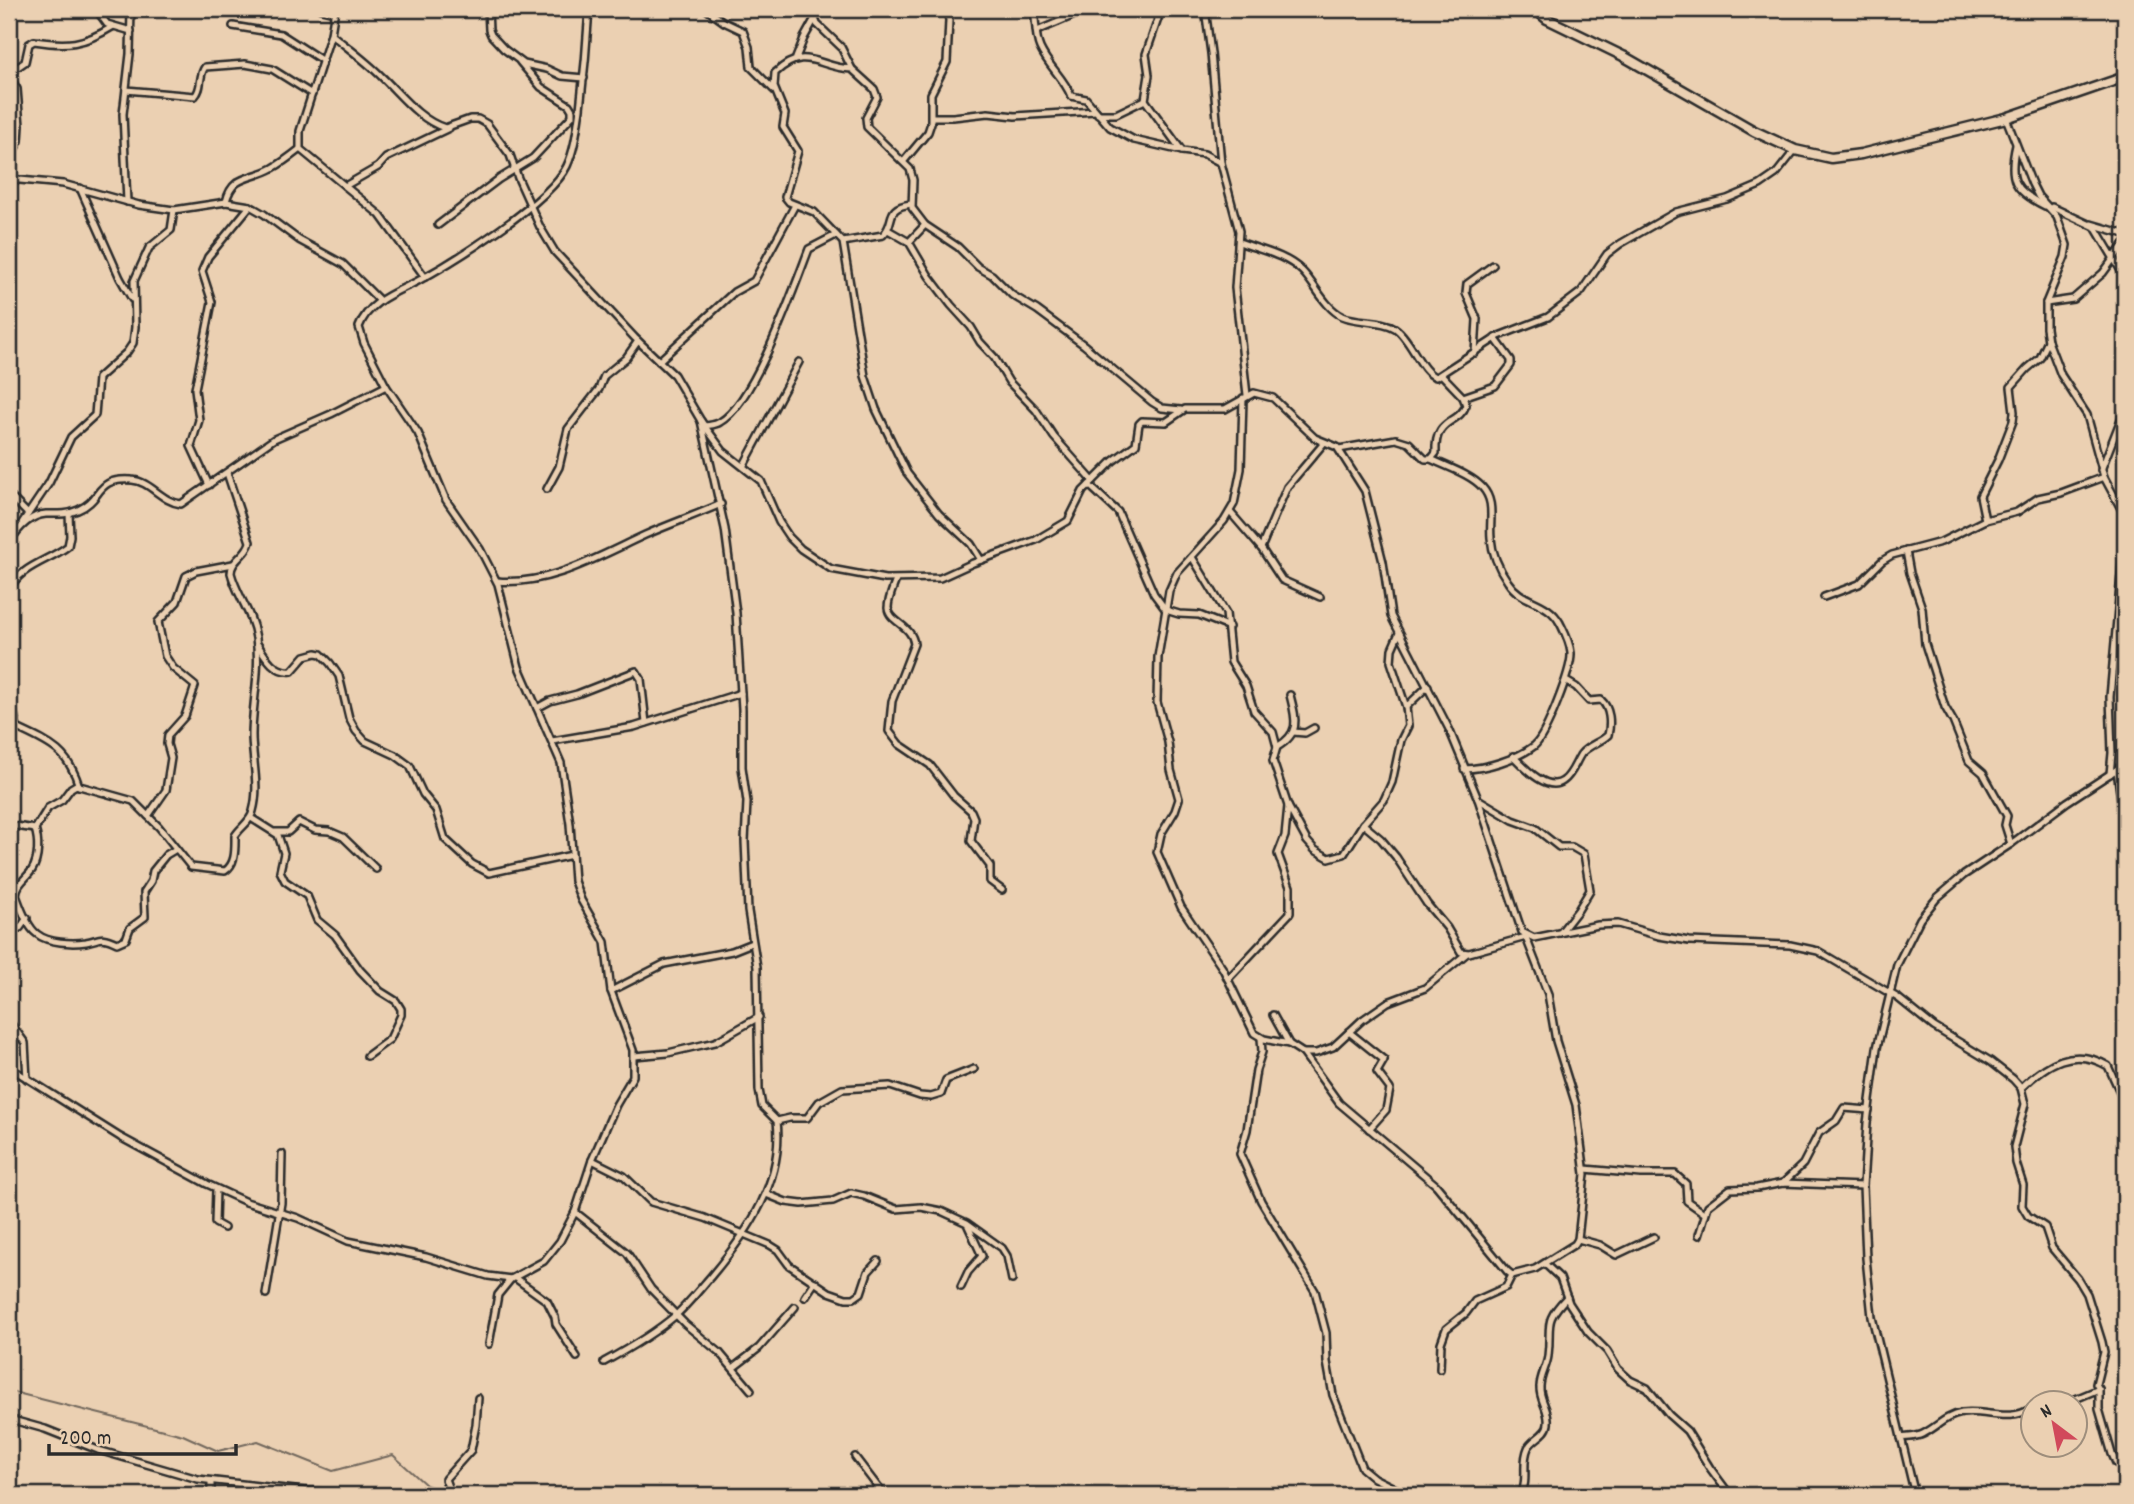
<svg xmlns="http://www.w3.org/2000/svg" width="2134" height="1504" font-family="Dekko,sans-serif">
  <rect width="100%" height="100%" fill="#ebd0b2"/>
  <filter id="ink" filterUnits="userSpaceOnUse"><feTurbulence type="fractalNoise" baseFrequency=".0143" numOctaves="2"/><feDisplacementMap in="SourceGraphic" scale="14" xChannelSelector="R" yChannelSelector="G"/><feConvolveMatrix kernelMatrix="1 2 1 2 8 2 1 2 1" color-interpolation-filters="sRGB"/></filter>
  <g filter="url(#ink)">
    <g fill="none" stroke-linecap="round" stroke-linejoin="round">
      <path stroke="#72685d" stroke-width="2" d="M9,1391L183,1435L218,1451L258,1441L333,1471L393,1455L426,1485L445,1492"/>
      <g stroke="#2b2b2b" stroke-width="10">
        <g id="street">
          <path d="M96,9L107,24L131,31"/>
          <path d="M321,9L334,12"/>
          <path d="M335,9L331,34L300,131V149L380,215L425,277"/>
          <path d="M488,9L489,30L491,35L504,49L524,64L547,69L562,76L584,78"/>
          <path d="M706,9L724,22L743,31L749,47L751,67L774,90"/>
          <path d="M812,9L817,24L841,47L852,69L874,89L877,97L866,118L867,127L910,169L913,180L912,208L925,225L958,247L978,267L992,275L1012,295L1037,310L1084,345L1152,402L1162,408L1181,410"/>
          <path d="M1034,9C1036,21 1035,37 1040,48C1048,66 1064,78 1071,96L1086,99L1110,127L1134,140L1182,151"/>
          <path d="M1155,9L1158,19L1146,54L1149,75L1145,100L1182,151L1204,154L1221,163"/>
          <path d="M1205,9L1211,53L1221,163L1239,231L1235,288L1247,395"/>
          <path d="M233,26L281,34L323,61"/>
          <path d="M1037,31L1089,9"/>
          <path d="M331,34C348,48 366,61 381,76C400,94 419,120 445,128L470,119H478L487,124L510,155L518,178L540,227L555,252L635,338L674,375L701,421L725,529L736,613L742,709V767L747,802L745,841L748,911L757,967L759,1090L762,1106L777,1121C784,1181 748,1232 712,1275C700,1289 689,1303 676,1315C655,1333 628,1349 604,1362"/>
          <path d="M796,58L804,38L814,20"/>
          <path d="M852,69C818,68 806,44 775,73L774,87L785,114L783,127L798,151L785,197L789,202L814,212L843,242L865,376L876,409L907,473L939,514L971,544L981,560"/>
          <path d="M126,90L195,96C203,88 198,76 205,67L245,64L272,69L312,94"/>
          <path d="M1098,114H1116L1145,100"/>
          <path d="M932,117H953L988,113L1015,116L1096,111"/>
          <path d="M2006,118L2032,184L2038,196L2057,217L2067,245L2065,257L2046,303V328L2048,341L2061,375L2087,415L2104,477L2125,516"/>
          <path d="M2016,145C2008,179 2014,191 2045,206"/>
          <path d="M9,155L12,163L11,179"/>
          <path d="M10,157L19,141L20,126L17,89L10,77L12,71L25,62L29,44L34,41C67,46 83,45 112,27"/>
          <path d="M904,161L928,132L931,123V94L947,62L949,20L947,9"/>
          <path d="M9,179L63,184L139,205L174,210L226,202L250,206L264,214L299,240L343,264L380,301"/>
          <path d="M345,186L378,167L386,158L449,128"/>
          <path d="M80,188L120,278L132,299"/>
          <path d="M127,202L123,114L130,54L131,9"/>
          <path d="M226,202C232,174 252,180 273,168C282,163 291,156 300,149"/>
          <path d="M2052,207L2095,227L2123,274L2125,283"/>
          <path d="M2091,224L2125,234"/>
          <path d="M438,225L499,179L533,158L572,116V110L569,105L541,87L520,62"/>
          <path d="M888,230L909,242L929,276L951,305L971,327L980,342L994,357L1009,382L1036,410L1054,437L1093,481"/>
          <path d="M843,242L883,235C897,221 883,208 911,204"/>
          <path d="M909,242L925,225"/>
          <path d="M1239,242C1260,250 1286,255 1302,271C1315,284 1325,308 1342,316C1358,323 1380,319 1395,328C1411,339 1421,373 1436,377L1499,336L1548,317L1581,292L1607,254L1620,244L1676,212L1727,199L1760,185L1776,174L1795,150"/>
          <path d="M2046,303L2073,299L2103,273L2125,243"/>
          <path d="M1475,353L1477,319L1466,293L1467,284L1493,265"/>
          <path d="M659,361L734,292L754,281L795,205"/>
          <path d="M1463,397L1495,386L1511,365V360L1495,338"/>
          <path d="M1243,398L1241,469L1234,504L1224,521L1177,573L1169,591L1158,657L1157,702L1168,742L1171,770L1179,799L1175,811L1161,834L1157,852L1181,907L1223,969L1254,1033L1264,1039L1289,1044L1303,1053L1339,1103L1436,1185L1507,1271L1512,1275L1535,1269L1575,1244L1578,1239L1585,1174L1576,1105L1556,1041L1548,994L1525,935"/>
          <path d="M701,421L723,451L761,481L779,522L789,537L801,549L831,569L885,579L940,578L973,563L1036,540L1068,521L1083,491L1113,461L1136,444L1139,424L1142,421L1166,422L1185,409H1225L1254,393L1273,398L1315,438L1337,447L1365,491L1383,562L1391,616L1449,729L1478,799L1522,932L1534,938L1598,925L1618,924L1659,936L1689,941L1790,945L1818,951L1898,998L1934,1027L1990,1061L2013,1079L2021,1088L2025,1104L2014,1147L2016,1163L2023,1185L2022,1206L2028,1216L2045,1227L2052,1248L2078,1279L2087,1294L2102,1342L2104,1352L2096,1384L2099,1389V1409L2112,1454L2116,1463L2125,1469"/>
          <path d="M705,426C710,425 716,425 720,422C754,403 794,288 809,249L836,235"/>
          <path d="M1339,449L1396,439L1409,443L1425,459H1431L1436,453C1434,417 1459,425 1466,405L1463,397L1442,375"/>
          <path d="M1431,459C1447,467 1470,474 1482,487C1496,502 1489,520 1491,538C1492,553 1499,569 1508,582C1522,604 1547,599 1560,623C1565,633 1570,642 1571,653C1572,669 1546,736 1534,746C1517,759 1485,769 1464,769"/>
          <path d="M744,465L799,362"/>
          <path d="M2101,470L2125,409"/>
          <path d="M209,485L191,446L199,420L195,389L212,302L202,271L208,257L250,206"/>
          <path d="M1089,485L1118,512L1154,594L1166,610L1179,614L1199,615L1229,627"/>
          <path d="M547,489L559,467L568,429L599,389L604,376L626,358L638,341"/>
          <path d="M9,495L28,514"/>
          <path d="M1230,512L1261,548L1282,580L1320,597"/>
          <path d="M1985,520L1980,496L1998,460L2013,421L2014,412L2011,387L2027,369L2040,358L2048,341"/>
          <path d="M22,523L49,483L71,437L95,415L98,378L127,352L133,343L135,327L134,281L149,248L171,230L174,210"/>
          <path d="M9,543C17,530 29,515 46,514C57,514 67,515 78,510C104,499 94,477 132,480C150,481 162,502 181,504L274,439L331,414L386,386"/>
          <path d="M1261,548L1287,487L1324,443"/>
          <path d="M1906,551L1910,573L1922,608L1925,644L1945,707L1953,721L1969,761L1983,773L2007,816L2005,825L2011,844"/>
          <path d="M1192,557L1226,613L1231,662L1246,686L1254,711L1273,732L1277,747L1273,761L1288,806L1307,841L1315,850L1329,858L1344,854L1363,824L1384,800L1392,782L1401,740L1408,726L1406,707L1391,662L1392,649L1399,633"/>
          <path d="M896,580C893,588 888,599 888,608C889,622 912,625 914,644L892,701L889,731L899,744L930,765L954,796L971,811L974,818L971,841L990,866V881L1002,890"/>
          <path d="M497,581C549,586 599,556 645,535C670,524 696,515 721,504"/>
          <path d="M9,591C19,566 49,561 68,546L70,536L69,514"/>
          <path d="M1824,597L1859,584L1882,561L1892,555L1941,542L1985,520L2017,512L2038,498L2061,493L2104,477"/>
          <path d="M258,645C266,658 275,673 292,671L305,656L316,653L321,654L330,663L339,676L349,718L356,731L365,741L395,755L410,766L423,794L436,810L445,839L472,864L489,873L572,855"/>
          <path d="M9,690L17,728C49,743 68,750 79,786"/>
          <path d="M1406,707L1428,686"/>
          <path d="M537,708L550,701L577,694L636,671L641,679L646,723"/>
          <path d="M1293,732L1305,733L1314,728"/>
          <path d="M552,741L634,727L741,693"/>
          <path d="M1277,747C1301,733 1296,719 1290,695"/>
          <path d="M1513,756C1523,766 1547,793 1563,781C1572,775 1575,763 1581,754C1588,745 1600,743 1608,735C1611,723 1610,708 1601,700L1589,701L1576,687L1566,681"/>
          <path d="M2117,770L2125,830"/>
          <path d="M2110,774L2112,753L2110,697L2125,530"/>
          <path d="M1478,799L1513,820L1535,828L1559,847H1572L1584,854L1590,890L1578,910L1560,933"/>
          <path d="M148,816L166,790L171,758L167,744L168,735L185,716L195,686L173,668L165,656L158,622L177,602L186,576L196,571L233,564"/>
          <path d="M251,818L278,835L284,853L280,871L285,881L307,896L317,920L335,935L360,970L380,991L396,1001L401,1009V1015L390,1039L367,1056"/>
          <path d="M1363,824L1381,839L1396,857L1427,904L1447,928L1461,952L1469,953L1526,937"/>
          <path d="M9,825L35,829L48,808L62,800L71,788L76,785L133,801L159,827L191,867L225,871C236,864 235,849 235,836C240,827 251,822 253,811C260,786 252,760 252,735C252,703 261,670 256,638C252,612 237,596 231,573C231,560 247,555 250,542L227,473"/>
          <path d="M35,829C39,841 39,859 32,870C26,879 17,883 16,895C20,906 27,927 37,934C48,943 72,944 86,942C101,939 100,935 117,943L126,939L130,928L145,917L144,892L151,881L153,871L166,855L176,849"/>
          <path d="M275,832H288L299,822L315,830L329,831L343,837L376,869"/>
          <path d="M9,932L20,928L27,918"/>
          <path d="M1228,979L1290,913V887L1278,854L1285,836L1288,806"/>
          <path d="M611,991L664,964L732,951L752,943"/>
          <path d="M1273,1015L1289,1044"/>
          <path d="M9,1021L25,1043L27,1079"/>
          <path d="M1349,1032L1384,1060L1377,1072L1390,1089L1386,1110L1369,1129"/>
          <path d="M1261,1038L1262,1052L1256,1070L1247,1130L1240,1154L1261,1201L1315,1291L1326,1333L1327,1362L1333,1395L1362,1468L1374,1478L1408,1495"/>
          <path d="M1303,1053H1316L1333,1047L1362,1020L1388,1002L1425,988L1466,954"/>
          <path d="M634,1056L668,1053L715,1042L759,1017"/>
          <path d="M9,1067L120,1137L207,1184L246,1202L298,1218L348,1241L426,1257L488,1276L511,1279L544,1261L560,1241L575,1212L592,1160L616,1105L633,1076V1050L611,991L605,942L581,900L574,881L570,824L561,763L519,667L498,584L480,549L446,500L418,433L386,386L364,343L359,327C368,302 394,293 416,282C453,262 550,202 567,166C575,149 577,128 580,109C584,76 587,43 589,9"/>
          <path d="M2021,1088C2047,1063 2073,1046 2108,1066L2125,1103"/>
          <path d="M777,1121L790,1118H807L819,1102L842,1089L890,1086L920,1096L931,1097L941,1094L946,1080L974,1069"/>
          <path d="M592,1160L624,1176L651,1202L705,1218L770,1245L778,1250L789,1265L829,1292L846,1298H854L861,1293L868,1272L878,1261"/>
          <path d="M1585,1169L1641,1174H1675L1686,1184L1687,1201L1704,1213"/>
          <path d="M1783,1183L1803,1164L1819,1133L1836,1121L1844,1108L1869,1110"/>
          <path d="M216,1189L215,1223L224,1228"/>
          <path d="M766,1194L786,1202L802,1204L833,1201L851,1193L864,1196L896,1209L921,1207L941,1211L967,1223L1002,1248L1007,1256L1012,1280"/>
          <path d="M575,1212L627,1253L651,1289L685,1324L719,1352L751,1390"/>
          <path d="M1699,1235L1708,1206L1730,1189L1757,1188L1783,1183L1863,1186"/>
          <path d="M1578,1239L1600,1245L1616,1255L1654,1237"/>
          <path d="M1545,1264L1560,1278L1569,1303L1588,1332L1607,1351L1618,1369L1630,1380L1647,1388L1669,1415L1687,1431L1710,1468L1730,1495"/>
          <path d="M515,1278L547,1301L555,1317L556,1324L577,1357"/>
          <path d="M961,1287L968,1272L982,1256L968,1226"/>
          <path d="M266,1294L281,1203L282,1154"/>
          <path d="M805,1297L815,1282"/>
          <path d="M489,1344L498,1295L511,1279"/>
          <path d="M733,1368L759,1348L795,1307"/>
          <path d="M1440,1369L1441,1343L1446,1329L1466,1313L1475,1301L1506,1287L1512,1275"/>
          <path d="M2054,1402L2073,1400L2099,1389"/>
          <path d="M9,1419L45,1429L98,1450L198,1479L304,1491L378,1495"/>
          <path d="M1901,1438C1908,1437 1917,1437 1923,1434C1937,1427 1945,1416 1962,1413C1988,1410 2009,1423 2032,1408"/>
          <path d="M855,1457L884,1495"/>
          <path d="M211,1481V1495"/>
          <path d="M451,1495L445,1479L471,1450L476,1425L478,1398"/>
          <path d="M1521,1495C1529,1480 1521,1463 1528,1448C1533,1438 1547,1435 1548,1424C1550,1410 1539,1400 1540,1387C1540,1376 1547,1366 1548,1356C1552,1324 1542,1323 1567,1297"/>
          <path d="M1915,1495L1872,1317L1866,1258L1863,1186L1867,1123L1877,1048L1897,965L1920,919L1937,898L1964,875L2011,844L2067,802L2125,764"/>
        </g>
      </g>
      <g stroke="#2b2b2b" stroke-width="13">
        <path id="secondary" d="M1535,9L1547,19L1623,56L1754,131L1795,150L1831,158L1861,154L2006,118L2125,77"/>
      </g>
      <use href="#street" stroke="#ebd0b2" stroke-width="5"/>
      <use href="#secondary" stroke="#ebd0b2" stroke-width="8"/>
    </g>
  </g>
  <rect width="2134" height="1504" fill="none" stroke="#ebd0b2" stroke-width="35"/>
  <rect x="18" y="18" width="2099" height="1469" fill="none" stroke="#2b2b2b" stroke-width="2.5" filter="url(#ink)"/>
  <g transform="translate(2054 1424) rotate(328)"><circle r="33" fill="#ebd0b2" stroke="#9e8e7c" stroke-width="2"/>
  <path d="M0-5L12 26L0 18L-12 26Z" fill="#d1495b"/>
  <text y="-10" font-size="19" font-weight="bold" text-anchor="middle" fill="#2b2b2b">N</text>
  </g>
  <path d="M49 1444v10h187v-10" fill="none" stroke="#2b2b2b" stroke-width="3.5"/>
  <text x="60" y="1444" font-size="21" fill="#2b2b2b" stroke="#ebd0b2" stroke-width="5" paint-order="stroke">200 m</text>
</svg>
